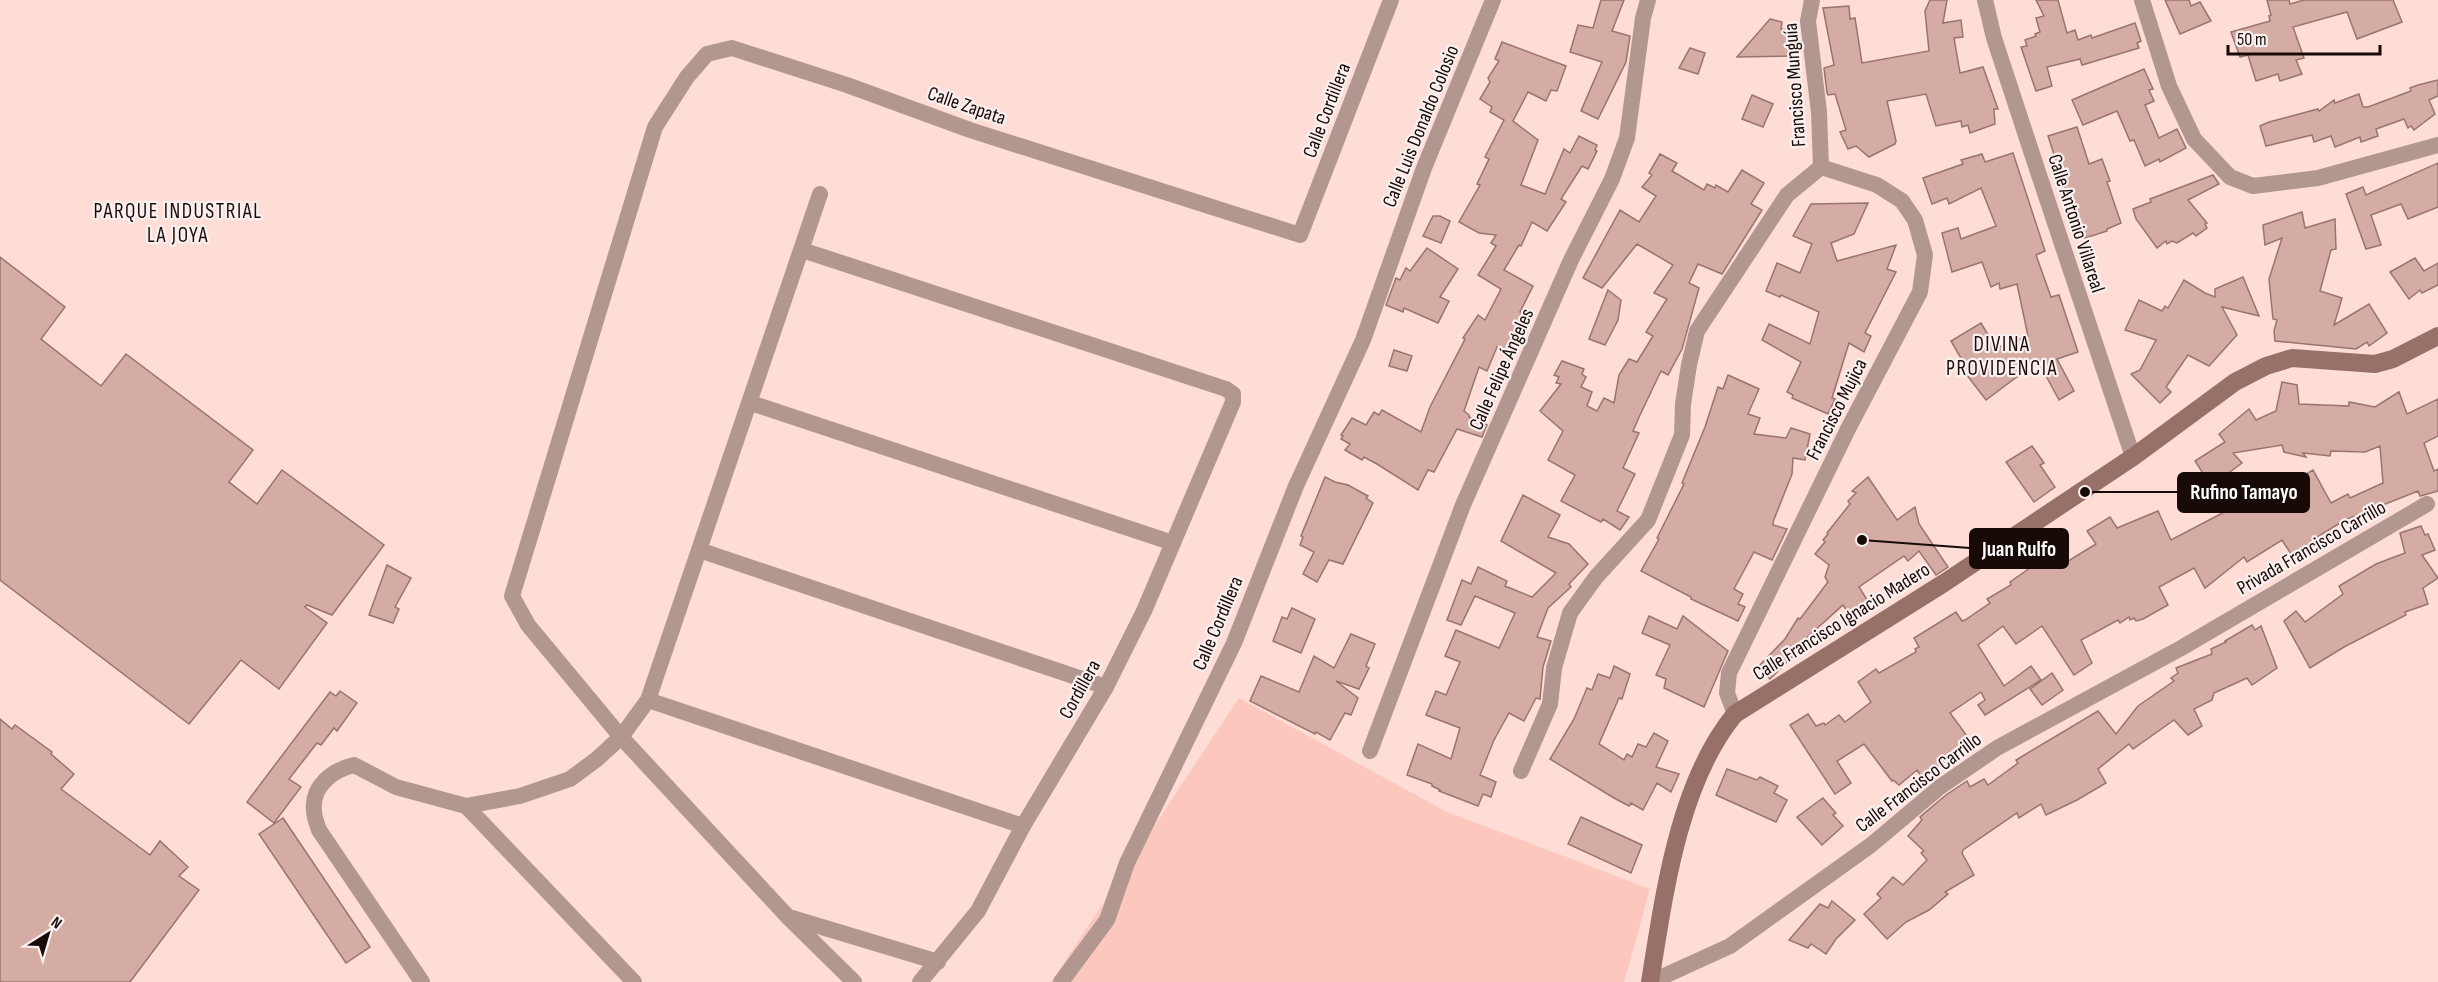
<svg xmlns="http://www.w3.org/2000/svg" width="2438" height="982" font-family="'Sofia Sans Condensed',sans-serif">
  <rect width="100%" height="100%" fill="#feddd6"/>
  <path fill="#fcc8bd" d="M1239,698L1445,811L1650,889L1624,982H1051Z"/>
  <g fill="#d4aca4" stroke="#99746d" stroke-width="1.5">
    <path d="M1601,0H1624L1612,31L1630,36L1626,62L1598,119L1581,111L1602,62L1570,52L1578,25L1593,28Z"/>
    <path d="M1930,0H1947L1943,23L1961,20L1963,37L1954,38L1960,73L1983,67L1998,109H1994L1995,124L1970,133L1968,125L1962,127L1961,121L1936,126L1926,94L1887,101L1896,141L1895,144L1869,157L1856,146L1848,149L1840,132L1846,130L1835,94L1828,95L1827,93L1824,68L1834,65L1823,8L1849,6L1850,19L1855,18L1862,63L1929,51L1925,11Z"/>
    <path d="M2036,0H2058L2067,33L2075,30L2078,40L2091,35L2092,38L2135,23L2141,41L2137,43L2139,48L2082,65L2080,59L2047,67L2052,86L2036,91L2021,47L2027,46L2025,40L2036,36L2035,34L2040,32L2036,18L2044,16Z"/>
    <path d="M2165,0H2189L2191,6L2200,2L2211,21L2180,34Z"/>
    <path d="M2267,0H2289L2290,4L2304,0H2393L2402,22L2357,39L2347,12L2293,27L2304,58L2296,60L2302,74L2280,81L2278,74L2256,81L2248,55L2240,57L2231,32L2270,21L2269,16L2271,15Z"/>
    <path d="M1770,19L1782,22L1781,29L1789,30L1790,56L1737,57Z"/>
    <path d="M1502,42L1566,66L1557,91L1551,90L1546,101L1528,92L1513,121L1538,140L1521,185L1545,194L1564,149L1570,153L1579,136L1597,145L1595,150L1597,151L1588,169L1582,166L1561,199L1566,202L1547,231L1532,222L1521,246L1519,245L1504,270L1533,286L1520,312L1530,317L1517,339L1516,338L1505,353L1497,347L1487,371L1479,367L1464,411L1469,415V417L1487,425L1482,437L1457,429L1434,472L1428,470L1418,490L1377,464L1364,457L1362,460L1345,450L1350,444L1341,439L1343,436L1341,435L1352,418L1366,425L1374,412L1379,415L1382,410L1421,432L1430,407L1465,339L1463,338L1478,315L1485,320L1501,289L1478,275L1496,246L1491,243L1496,235L1479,233L1459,222L1480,185L1477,184L1489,159L1485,157L1504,120L1490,112L1492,107L1480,99L1490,82L1488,78L1499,61L1495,59Z"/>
    <path d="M1690,48L1705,53L1698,74L1679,68Z"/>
    <path d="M2144,69L2153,89L2149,90L2154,101L2145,105L2159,138L2177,129L2186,148L2160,162L2159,159L2145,166L2134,140L2130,141L2117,111L2083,125L2072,100Z"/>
    <path d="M2438,80V96L2429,100L2435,114L2414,130L2411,126L2408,128L2404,119L2376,129L2378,136L2361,142L2360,137L2335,147L2331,136L2314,142L2312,135L2266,146L2260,126L2269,122L2318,109L2319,111L2334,100L2335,103L2359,94L2363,107H2368L2411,91L2410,88L2418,85Z"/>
    <path d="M1752,95L1773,104L1763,127L1742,119Z"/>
    <path d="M2077,127L2089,164L2102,159L2110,181L2107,182L2121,223L2107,229V231L2085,238L2068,197L2048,136Z"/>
    <path d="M2013,153L2045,251L2036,255L2051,297L2059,295L2078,352L2057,359L2074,391L2059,400L2038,361L1986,400L1966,374L1969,372L1951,341L1981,323L1996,348L2028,336L2017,284L2000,289L1999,283L1991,287L1982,262L1952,272L1942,233L1958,228L1961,239L1996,226L1981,188L1949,204L1947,198L1932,204L1923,178L1963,164L1961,160L1982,154L1985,162Z"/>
    <path d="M1660,154L1677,163L1672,171L1704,190L1707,184L1715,188L1716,185L1728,192L1742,170L1764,183L1751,204L1762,210L1722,274L1698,264L1689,283L1699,288L1682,349L1668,375L1661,371L1640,415L1633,431L1639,433L1623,468L1635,474L1617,511L1629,517L1620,530L1603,519L1601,522L1561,501L1575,475L1548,460L1563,431L1540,411L1561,384L1556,383L1559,377L1554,375L1562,361L1584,369L1582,374L1586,377L1581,387L1592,392L1587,406L1597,411L1604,398L1614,403L1619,375L1629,359L1637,362L1653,336L1646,332L1667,299L1654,293L1673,265L1637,244L1602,288L1583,278L1620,210L1639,222L1656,196L1642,187L1652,175L1649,173Z"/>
    <path d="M2438,163V207L2408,219L2401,204L2371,215L2381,245L2366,249L2346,194L2363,187L2366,195Z"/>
    <path d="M2213,175L2219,184L2188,200L2207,223L2205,224L2207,228L2196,236L2193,233L2177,243L2172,241L2167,244L2166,241L2157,248L2136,219L2133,209L2151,202L2150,199Z"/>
    <path d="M1868,203L1854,234L1831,243L1837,261L1896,245L1887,269L1896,272L1865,333L1871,336L1864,352L1849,343L1832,398L1835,399L1828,414L1792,398L1793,395L1787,392L1801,362L1762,340L1769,324L1810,344L1819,312L1781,295L1780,297L1766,291L1777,263L1800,273L1812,244L1793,236L1811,204Z"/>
    <path d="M2302,212L2305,228L2335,219L2336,249L2331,250L2320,291L2342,298L2334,325L2369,304L2387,333L2369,346L2367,342L2356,349L2275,341L2274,331L2277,320L2273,319L2269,279L2282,238L2265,245L2263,225Z"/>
    <path d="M1433,216H1440L1450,221L1441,243L1423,236Z"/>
    <path d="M1427,248L1458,269L1440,297L1449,301L1438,323L1404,308L1403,312L1386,305L1396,278L1400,280L1406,268L1410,271Z"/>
    <path d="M0,257L65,307L41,339L101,386L126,354L253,450L229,482L257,504L282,470L384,545L332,615L307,605L305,607L327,623L279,689L241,660L189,724L0,580Z"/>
    <path d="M2415,258L2424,271L2438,263V285L2422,293L2420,290L2409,299L2390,272Z"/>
    <path d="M2243,277L2259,316L2222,307L2237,335L2209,366L2188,355L2166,387L2171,392L2160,403L2131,374L2140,370L2156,340L2125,330L2139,300L2162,311L2165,306L2168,308L2184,280L2205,293L2215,297V289Z"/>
    <path d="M1608,290L1621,300L1618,320L1605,345L1589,339Z"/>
    <path d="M1394,350L1412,356L1407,371L1389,366Z"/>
    <path d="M1728,375L1759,389L1748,414L1760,418L1754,434L1786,438L1791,428L1810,434L1805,460L1793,458L1792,474L1773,522V525L1787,529L1772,560L1754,552L1734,589L1743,594L1738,604L1745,607L1738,621L1691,599V597L1641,571L1659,539L1657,538L1684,484L1682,483L1705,427L1718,387L1723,389Z"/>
    <path d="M2282,382L2297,385L2299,404L2349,406V402L2375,407L2399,392L2407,414L2438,399V436L2424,443L2434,471L2438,469V491L2420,496L2418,491L2345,520L2317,537L2293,557L2282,540L2247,562L2244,557L2205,588L2194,568L2159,587L2168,605L2143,619L2136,621L2134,618L2130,620L2129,617L2120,623L2118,620L2081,640L2092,663L2074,675L2042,626L2016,644L2003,626L1978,645L2004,686L2031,666L2041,680L1985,715L1978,705L1985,700L1981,692L1950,713L1973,744L1921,776L1917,770L1899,785L1893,780L1892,781L1864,744L1837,761L1851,783L1835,794L1790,725L1808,714L1816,726L1824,723L1825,725L1839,715L1845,722L1871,702L1858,682L1876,669L1879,673L1916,652L1915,649L1919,647L1914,638L1956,612L1962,621L1965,620L1990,603L1987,599L2011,585L2010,582L2050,554L2057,551L2065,563L2096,544L2087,531L2110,517L2117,528L2158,511L2171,540L2230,509L2231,511L2249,501L2252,505L2313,470L2331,503L2348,494L2350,498L2383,483L2380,446L2365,452L2331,451L2330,456L2303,453L2306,457L2284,452L2282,445L2233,453L2242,463L2211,486L2195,461L2225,442L2219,434L2249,409L2256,420L2276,411Z"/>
    <path d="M2032,446L2044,463L2040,465L2055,487L2034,502L2006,462Z"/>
    <path d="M1325,477L1335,482L1348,485L1368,496L1366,498L1373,503L1343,564L1329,560L1317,582L1303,574L1314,552L1300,545L1303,537L1301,536Z"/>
    <path d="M1868,477L1897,520L1915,507L1919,524L1948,567L1936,575L1919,551L1908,561L1904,556L1859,587L1871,606L1852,618L1843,605L1802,642L1804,645L1770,679L1758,667L1785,639L1798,618L1800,619L1828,582L1825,577L1829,565L1815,554L1825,542L1823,540L1828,534L1827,533L1850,504L1848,501L1856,493L1852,491Z"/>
    <path d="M1523,495L1560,515L1548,537L1569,544L1588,564L1569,584L1571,587L1548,608L1537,637L1551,641L1543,667L1540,699L1536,698L1524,721L1509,713L1494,740L1480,775L1496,782L1491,797L1483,794L1478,806L1439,791L1440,790L1432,786V784L1407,775L1418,744L1451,759L1460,728L1426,715L1436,691L1446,695L1460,662L1445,656L1456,630L1499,648L1515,613L1475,596L1461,625L1447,620L1462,580L1471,584L1478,567L1507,581L1505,586L1532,597L1556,573L1501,541Z"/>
    <path d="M2421,526L2425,535L2428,534L2435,550L2422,555L2438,578L2423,588L2428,604L2405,612L2406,615L2344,647L2310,668L2284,621L2296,611L2305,622L2343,594L2339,586L2376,564L2405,553L2400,533Z"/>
    <path d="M387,565L411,578L395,607L399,609L393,623L369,615Z"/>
    <path d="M1292,608L1315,619L1301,653L1273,641L1282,617L1287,619Z"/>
    <path d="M1649,616L1677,629L1683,616L1728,651L1704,707L1664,688L1666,679L1656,675L1670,645L1642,633Z"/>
    <path d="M2252,625L2255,630L2261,626L2277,668L2252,685L2247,678L2214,693L2212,700L2194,709L2202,726L2188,735L2174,720L2133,749L2129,744L2098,769L2106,783L2077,800L2046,815L2041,804L2019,818L2017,813L1963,850L1962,853L1974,875L1945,892L1948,894L1929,910L1906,922L1887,939L1864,914L1881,898L1877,894L1893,877L1903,885L1927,860L1921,853L1924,851L1908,836L1922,820L1920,817L1946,795L1967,781L1970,787L1984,779L1988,785L2018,763L2016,760L2098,711L2116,734L2138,706L2174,681L2171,678L2178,673L2176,668L2212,654L2211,649L2226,642L2225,641Z"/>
    <path d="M1351,634L1375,644L1366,666L1369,668L1359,689L1336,681L1358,698L1351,715L1345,713L1330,740L1316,732L1315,734L1250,701L1261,676L1299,692L1314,656L1334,668Z"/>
    <path d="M1614,666L1630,674L1622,699L1619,698L1599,744L1624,760L1627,754L1632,757L1638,744L1646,747L1654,733L1668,741L1656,767L1679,774L1671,792L1657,783L1643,810L1631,803L1629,806L1614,798L1550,759L1574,719L1587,688L1592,690L1598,674L1610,678Z"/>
    <path d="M2052,673L2063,690L2042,705L2030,689Z"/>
    <path d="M340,691L357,703L337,731L334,728L321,745L317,743L289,779L301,787L274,823L247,802L330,692L336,696Z"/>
    <path d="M0,719L12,729L15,725L52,752L51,754L74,774L61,789L150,855L160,841L188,867L179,876L199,890L130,982H0Z"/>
    <path d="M1727,769L1757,780L1760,777L1778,786L1774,793L1787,800L1776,822L1716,795Z"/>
    <path d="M1823,798L1836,813L1833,815L1843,826L1822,845L1797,817Z"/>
    <path d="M1581,817L1642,845L1631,873L1568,844Z"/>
    <path d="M283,818L370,947L346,963L259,834Z"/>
    <path d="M1832,901L1855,920L1836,939L1826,954L1811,944L1808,948L1789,940L1820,904L1828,908Z"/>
  </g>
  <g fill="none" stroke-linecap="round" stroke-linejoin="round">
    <g stroke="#b29690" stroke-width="16">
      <path d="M1812,0L1808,21L1819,112L1821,167"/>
      <path d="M1985,0L1994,38L2038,172L2133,457"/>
      <path d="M2142,0L2169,86L2194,139L2230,177L2253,186L2318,178L2438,145"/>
      <path d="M802,250L1226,389L1233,394V402L1144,611L1106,687L1023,826L978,911L920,982"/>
      <path d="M751,403L1173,543"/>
      <path d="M699,550L1106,687"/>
      <path d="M648,700L1023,826"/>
      <path d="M1735,714L1727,693L1729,673L1848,429L1920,292L1925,255L1915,220L1902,201L1877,185L1821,167"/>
      <path d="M1370,751L1463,505L1571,260L1612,179L1627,138L1643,18L1648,0"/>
      <path d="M1521,771L1550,704L1554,668L1570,613L1596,577L1648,520L1682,435L1683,404L1689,365L1697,331L1787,195L1821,167"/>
      <path d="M466,806L634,982"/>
      <path d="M792,918L938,962"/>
      <path d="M422,982L319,830C317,824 314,817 314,811C311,786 333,770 354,765L396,787L466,806L520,796L570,779L597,759L621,737L648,700L820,194"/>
      <path d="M854,982L788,917L621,737L528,625L512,596L655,127L687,77L707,54L732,48L847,85L970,130L1300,235L1391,0"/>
      <path d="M1061,982L1107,920L1127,863L1234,643L1296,486L1363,340L1424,168L1493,0"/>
      <path d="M1651,982L1730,946L1871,845L1940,787L1997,748L2183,647L2427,504"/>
    </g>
    <path stroke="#977068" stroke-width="18" d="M1650,982C1664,896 1678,783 1735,714L1944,583L2133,457L2235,382L2266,366L2292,358L2375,364L2393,359L2438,336"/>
  </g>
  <g text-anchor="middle" stroke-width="4.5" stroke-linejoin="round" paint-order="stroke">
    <g font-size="20" fill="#170a07" stroke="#f9f0ef">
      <text transform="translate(1794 85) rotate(-94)" y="7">Francisco Munguía</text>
      <text transform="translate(967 105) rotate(19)" y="7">Calle Zapata</text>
      <text transform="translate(1326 110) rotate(-69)" y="7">Calle Cordillera</text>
      <text transform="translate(1420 126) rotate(-68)" y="7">Calle Luis Donaldo Colosio</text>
      <text transform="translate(2077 223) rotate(72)" y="7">Calle Antonio Villareal</text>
      <text transform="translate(1501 369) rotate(-66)" y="7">Calle Felipe Ángeles</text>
      <text transform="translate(1836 409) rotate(-63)" y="7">Francisco Mujica</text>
      <text transform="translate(2311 547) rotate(-30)" y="7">Privada Francisco Carrillo</text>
      <text transform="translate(1841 621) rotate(-32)" y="7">Calle Francisco Ignacio Madero</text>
      <text transform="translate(1217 623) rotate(-67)" y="7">Calle Cordillera</text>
      <text transform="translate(1079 689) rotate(-61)" y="7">Cordillera</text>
      <text transform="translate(1918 782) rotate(-37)" y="7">Calle Francisco Carrillo</text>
    </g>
    <g font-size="21" letter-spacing="1.5" fill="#170a07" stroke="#f9f0ef">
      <text x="178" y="218">PARQUE INDUSTRIAL<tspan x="178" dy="24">LA JOYA</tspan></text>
      <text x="2002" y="351">DIVINA<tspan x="2002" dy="24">PROVIDENCIA</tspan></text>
    </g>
  </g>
  <path fill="none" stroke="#170a07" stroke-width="2" d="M2085 492L2178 492M1862 540L1970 548"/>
  <g fill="#170a07" stroke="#f9f0ef" stroke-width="2">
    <circle cx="2085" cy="492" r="6"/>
    <circle cx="1862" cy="540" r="6"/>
  </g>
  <g fill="#170a07" stroke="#170a07" stroke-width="2">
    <rect x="2178" y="473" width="131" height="39" rx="6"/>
    <rect x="1970" y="529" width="98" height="39" rx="6"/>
  </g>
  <g font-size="21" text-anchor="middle" font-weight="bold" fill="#fff">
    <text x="2244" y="499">Rufino Tamayo</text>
    <text x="2019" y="556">Juan Rulfo</text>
  </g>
  <g transform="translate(48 934) rotate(37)" stroke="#f9f0ef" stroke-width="4.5" paint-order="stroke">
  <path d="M0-4.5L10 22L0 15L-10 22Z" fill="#170a07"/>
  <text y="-9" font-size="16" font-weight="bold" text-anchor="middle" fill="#170a07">N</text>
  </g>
  <path d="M2228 45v9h152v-9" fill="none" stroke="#170a07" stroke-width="3"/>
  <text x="2237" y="45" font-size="18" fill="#170a07" stroke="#f9f0ef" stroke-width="4.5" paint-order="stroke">50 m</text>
</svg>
